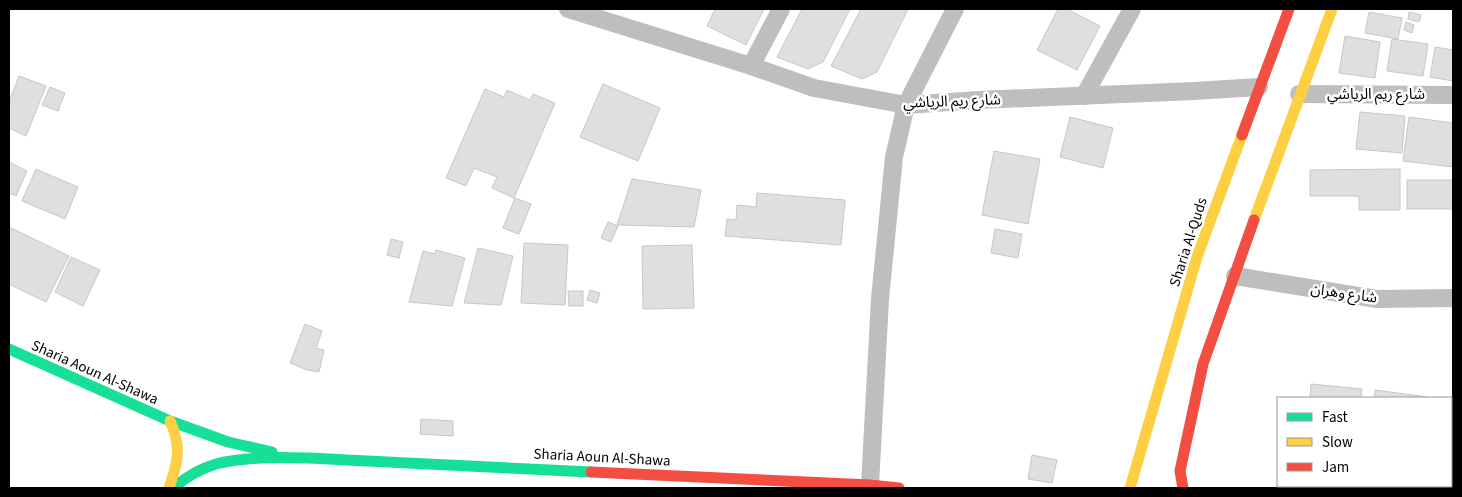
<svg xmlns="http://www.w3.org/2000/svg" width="1462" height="497" font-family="'Source Sans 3','Noto Sans Arabic',sans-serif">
  <rect width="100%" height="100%" fill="#fff"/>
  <g fill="#dfdfdf" stroke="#c7c7c7">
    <path d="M715,9H764L746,45L707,26Z"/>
    <path d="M802,9H850L823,62L808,69L777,57Z"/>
    <path d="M861,9H908L877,72L862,79L831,66Z"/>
    <path d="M1058,9H1067L1100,26L1077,70L1037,50Z"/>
    <path d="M1369,12L1402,18L1398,39L1365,33Z"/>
    <path d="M1409,12L1421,15L1419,22L1408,19Z"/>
    <path d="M1406,22L1414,25L1412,33L1404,30Z"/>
    <path d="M1345,36L1380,42L1375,78L1339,73Z"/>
    <path d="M1392,39L1428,44L1423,76L1387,71Z"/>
    <path d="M1435,47L1453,50V81L1430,77Z"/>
    <path d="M19,76L46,86L26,136L9,128V102Z"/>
    <path d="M603,84L660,108L638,161L580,137Z"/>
    <path d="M50,87L65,93L58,111L42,105Z"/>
    <path d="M485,89L504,97L507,90L530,100L533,94L555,103L514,198L492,188L497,177L474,168L466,186L446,178Z"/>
    <path d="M1360,112L1405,116L1402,153L1356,149Z"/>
    <path d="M1070,117L1113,128L1103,168L1060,157Z"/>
    <path d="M1409,117L1453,123V167L1403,161Z"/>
    <path d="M994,151L1040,159L1028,224L982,215Z"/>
    <path d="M9,162L27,171L16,196L9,193Z"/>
    <path d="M36,169L78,187L65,219L22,201Z"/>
    <path d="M1400,169V210H1359V196H1310V170Z"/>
    <path d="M632,179L701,190L694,227L617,225Z"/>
    <rect x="1407" y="180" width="46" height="29"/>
    <path d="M757,193L845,200L841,245L725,236L727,219L736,220L737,205L756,207Z"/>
    <path d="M515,198L531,204L519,234L503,228Z"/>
    <path d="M608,222L618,226L611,242L601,238Z"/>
    <path d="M9,227L69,256L46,302L9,284Z"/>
    <path d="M995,229L1022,234L1018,258L991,253Z"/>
    <path d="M391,239L403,242L399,258L387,255Z"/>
    <path d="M524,243L568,245L565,305L521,303Z"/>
    <path d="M692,245L694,308L643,309L642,246Z"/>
    <path d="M478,248L513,256L501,305L464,303Z"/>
    <path d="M436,250L465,258L452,306L409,302L423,251L435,254Z"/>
    <path d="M71,257L100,270L83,306L55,292Z"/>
    <path d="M590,290L600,293L597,303L587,300Z"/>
    <path d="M568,291H583V306H569Z"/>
    <path d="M305,324L322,331L316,348L324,350L319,372L307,370L290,363Z"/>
    <path d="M1311,384L1362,389L1361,398H1310Z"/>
    <path d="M1375,390L1428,397V398H1374Z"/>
    <path d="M421,419L453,421V436L420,434Z"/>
    <path d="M1032,455L1057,460L1052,483L1028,479Z"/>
    <rect x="1297" y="486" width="57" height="2"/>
    <rect x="1362" y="486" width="54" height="2"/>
  </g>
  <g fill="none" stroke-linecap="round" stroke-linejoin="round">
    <g stroke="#bebebe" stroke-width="18">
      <path d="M568,9L751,66L814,88L906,105L978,100L1194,91L1259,87"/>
      <path d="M751,66L781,9"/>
      <path d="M1299,94L1453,95"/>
      <path d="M1084,96L1132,9"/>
      <path d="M1235,276L1377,299L1453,298"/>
      <path d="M870,485L880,299L894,157L906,105L955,9"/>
    </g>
    <g stroke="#16e098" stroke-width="11">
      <path d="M9,349L170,421L228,442L272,452"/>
      <path d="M173,488C186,477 199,469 216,464C260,453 321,459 367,461C442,465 516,468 591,472"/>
    </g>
    <g stroke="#ffcf43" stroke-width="11">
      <path d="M1254,220L1332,9"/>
      <path d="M169,488C178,462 182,447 170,421"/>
      <path d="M1130,488L1197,257L1242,135"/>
    </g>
    <g stroke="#f24e42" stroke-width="11">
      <path d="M1242,135L1289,9"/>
      <path d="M591,472L870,485L899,488"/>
      <path d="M1183,488L1180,471L1203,364L1254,220"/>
    </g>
  </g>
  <g text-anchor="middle" stroke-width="5" stroke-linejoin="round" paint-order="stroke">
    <g font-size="15" fill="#000" stroke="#fff">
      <text x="1376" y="99">شارع ريم الرياشي</text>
      <text transform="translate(952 101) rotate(-2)" y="5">شارع ريم الرياشي</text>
      <text transform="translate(1188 242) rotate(-72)" y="5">Sharia Al-Quds</text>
      <text transform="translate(1344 293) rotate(8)" y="5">شارع وهران</text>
      <text transform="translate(95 372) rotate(24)" y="5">Sharia Aoun Al-Shawa</text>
      <text transform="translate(602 457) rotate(3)" y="5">Sharia Aoun Al-Shawa</text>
    </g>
  </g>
  <rect width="1462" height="497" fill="none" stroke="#000000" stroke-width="20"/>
  <rect x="1277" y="397" width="175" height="90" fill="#ffffff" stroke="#999999"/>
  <rect x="1287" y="413" width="25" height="8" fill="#16e098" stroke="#999999"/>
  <text x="1322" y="422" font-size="15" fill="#000000">Fast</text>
  <rect x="1287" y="438" width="25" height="8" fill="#ffcf43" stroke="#999999"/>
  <text x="1322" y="447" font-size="15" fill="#000000">Slow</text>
  <rect x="1287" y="463" width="25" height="8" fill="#f24e42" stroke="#999999"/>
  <text x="1322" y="472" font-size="15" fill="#000000">Jam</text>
</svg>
